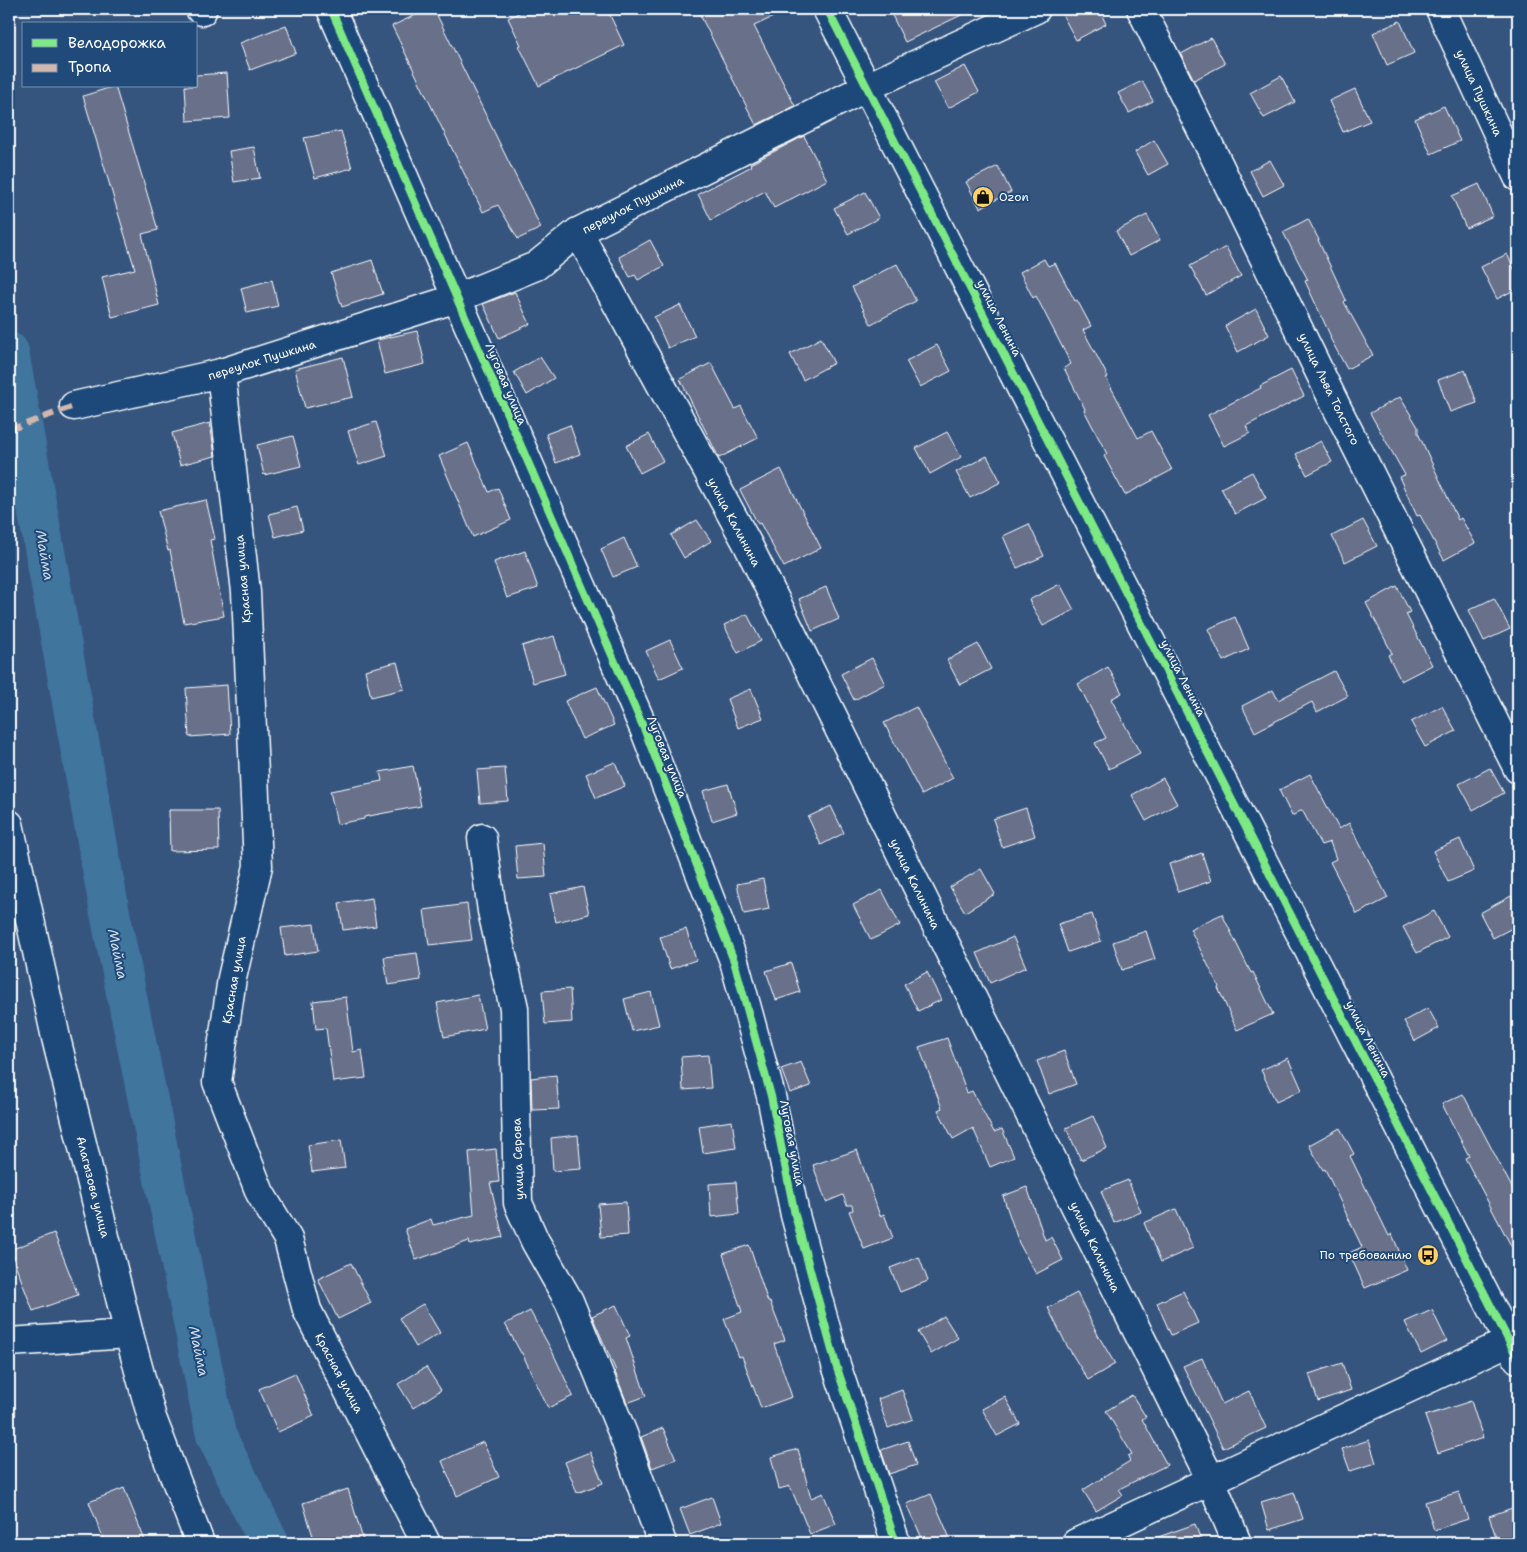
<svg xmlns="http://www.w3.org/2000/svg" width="1527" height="1552" font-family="'Shantell Sans',sans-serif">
  <rect width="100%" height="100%" fill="#35557f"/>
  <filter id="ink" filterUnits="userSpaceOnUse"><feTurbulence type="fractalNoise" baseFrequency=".02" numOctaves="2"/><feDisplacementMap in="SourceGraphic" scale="10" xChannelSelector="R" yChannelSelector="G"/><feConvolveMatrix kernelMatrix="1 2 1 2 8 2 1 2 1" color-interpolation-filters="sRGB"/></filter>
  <g filter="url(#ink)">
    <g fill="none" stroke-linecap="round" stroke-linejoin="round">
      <path stroke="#41749e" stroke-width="40" d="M9,352L110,913L216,1435L269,1543"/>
    </g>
    <g fill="#68708a" stroke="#fff">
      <path d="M428,9H434L541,228L518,239L498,205L483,212L392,26Z"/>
      <path d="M527,9H607L624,45L539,86L519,46L521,45L508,18Z"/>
      <path d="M697,9H790L754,26L795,106L756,125Z"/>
      <path d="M889,9H974L905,42Z"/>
      <path d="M1072,9H1099L1106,24L1076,40L1062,14Z"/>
      <path d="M1400,21L1414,53L1387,65L1373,33Z"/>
      <path d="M286,25L296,53L250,70L240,43Z"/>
      <path d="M1211,38L1225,64L1194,80L1181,54Z"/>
      <path d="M965,66L979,92L948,108L934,82Z"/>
      <path d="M227,73L230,118L187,121L185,86H196V75Z"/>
      <path d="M1281,76L1295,102L1264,118L1250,93Z"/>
      <path d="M1142,81L1153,101L1129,113L1118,93Z"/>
      <path d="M115,86L158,230L142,234L159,305L112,317L102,277L135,269L83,96Z"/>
      <path d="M1355,89L1370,121L1343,132L1329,101Z"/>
      <path d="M1444,106L1460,141L1431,154L1415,119Z"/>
      <path d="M341,131L352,168L315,178L304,138Z"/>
      <path d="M804,136L827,180L774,208L765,191L711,220L698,194L752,166L750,164Z"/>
      <path d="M1154,140L1168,164L1148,175L1135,152Z"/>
      <path d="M254,147L260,178L234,182L229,151Z"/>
      <path d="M1270,160L1284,185L1263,196L1250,171Z"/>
      <path d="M998,166L1011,192L980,208L966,182Z"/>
      <path d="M1479,184L1493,216L1466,228L1452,196Z"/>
      <path d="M865,192L879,218L848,234L834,208Z"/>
      <path d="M1147,215L1160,240L1129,256L1116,231Z"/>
      <path d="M1308,219L1319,240H1318L1346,300L1344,302L1373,355L1347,369L1330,338L1331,337L1305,281L1308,280L1283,232Z"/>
      <path d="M650,240L664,266L638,280L635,275L630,277L619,257Z"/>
      <path d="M1226,247L1241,276L1206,295L1190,266Z"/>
      <path d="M1507,254L1518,277V288L1497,299L1481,267Z"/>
      <path d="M1044,259L1048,266L1055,263L1075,301L1077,300L1091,326L1083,330L1108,377L1106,378L1138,438L1151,431L1172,470L1125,495L1104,456L1107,454L1084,410L1085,409L1064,368L1071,364L1036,296L1033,298L1020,272Z"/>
      <path d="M372,260L383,294L342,307L331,273Z"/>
      <path d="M897,264L916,301L871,324L852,287Z"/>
      <path d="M272,280L278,306L247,313L241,288Z"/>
      <path d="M515,292L530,324L499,338L483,304Z"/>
      <path d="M680,305L695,336L668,348L654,317Z"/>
      <path d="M1256,309L1269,335L1238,352L1225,326Z"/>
      <path d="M417,331L425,364L385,374L377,340Z"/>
      <path d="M821,338L834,363L803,380L790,354Z"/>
      <path d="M937,345L951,371L920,387L906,361Z"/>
      <path d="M343,357L353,397L305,408L295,369Z"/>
      <path d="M540,357L554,378L527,395L514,372Z"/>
      <path d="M711,363L735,409L741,406L758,438L719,458L680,379Z"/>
      <path d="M1291,370L1304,396L1246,426L1250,433L1224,446L1208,415L1261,388L1260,386Z"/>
      <path d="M1465,370L1477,403L1450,412L1438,380Z"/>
      <path d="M1400,397L1418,427V433L1458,520L1461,518L1475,543L1444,560L1420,515L1417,516L1399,477L1405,475L1370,413Z"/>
      <path d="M376,422L387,456L359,465L348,431Z"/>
      <path d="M210,423L215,456L180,465L172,433Z"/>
      <path d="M570,425L580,454L556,463L546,434Z"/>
      <path d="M947,432L961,457L930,474L916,448Z"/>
      <path d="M649,434L663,461L640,473L626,446Z"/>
      <path d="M293,436L301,466L264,475L257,445Z"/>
      <path d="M1321,441L1332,462L1307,475L1296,454Z"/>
      <path d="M468,443L489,492L498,488L511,520L473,537L439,456Z"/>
      <path d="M987,456L1001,482L970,498L956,472Z"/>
      <path d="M781,469L821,548L784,567L760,523L758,524L740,490Z"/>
      <path d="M1252,472L1266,498L1235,514L1221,488Z"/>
      <path d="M206,500L215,539L210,540L224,616L184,623L170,550L168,551L158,511Z"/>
      <path d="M297,507L303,530L275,537L269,514Z"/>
      <path d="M697,520L711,541L684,558L671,535Z"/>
      <path d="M1363,520L1377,546L1345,562L1332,536Z"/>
      <path d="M1029,524L1044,556L1017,568L1003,536Z"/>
      <path d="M624,538L637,567L613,577L601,549Z"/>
      <path d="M525,551L538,588L507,598L494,562Z"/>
      <path d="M1060,584L1074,610L1043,626L1029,600Z"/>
      <path d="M1397,586L1410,612L1406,614L1432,665L1401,681L1388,655L1392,653L1366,603Z"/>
      <path d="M826,587L839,619L812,631L799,599Z"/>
      <path d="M1494,598L1510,629L1484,641L1469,610Z"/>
      <path d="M747,614L761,641L738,653L724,625Z"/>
      <path d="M1235,617L1249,649L1223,661L1208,629Z"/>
      <path d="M554,636L565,674L533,683L522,646Z"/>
      <path d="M670,640L683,668L659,679L646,651Z"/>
      <path d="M978,644L991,669L960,685L947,660Z"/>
      <path d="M872,658L885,684L854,700L841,674Z"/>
      <path d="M397,662L404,689L371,697L365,670Z"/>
      <path d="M1108,667L1122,693L1111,699L1140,753L1109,769L1095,743L1106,738L1078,684Z"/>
      <path d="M1334,671L1348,696L1317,712L1312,702L1255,732L1242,706L1273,690L1278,700Z"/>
      <path d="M227,685L230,734L189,737L186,688Z"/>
      <path d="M597,687L614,725L582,739L565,701Z"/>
      <path d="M751,689L763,718L738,728L727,699Z"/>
      <path d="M1442,706L1456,731L1425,747L1411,722Z"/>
      <path d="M916,707L953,778L922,795L884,723Z"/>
      <path d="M615,762L625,786L596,798L586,774Z"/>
      <path d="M413,766L421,806L364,817V819L337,824L330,791L382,781L380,772Z"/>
      <path d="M505,768L508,801L480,803L477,770Z"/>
      <path d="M1490,768L1504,793L1473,810L1459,784Z"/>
      <path d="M1310,774L1339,829L1349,823L1388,898L1357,914L1330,862L1336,859L1330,842L1321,845L1302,810L1292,816L1279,790Z"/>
      <path d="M1163,778L1177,804L1146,821L1132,795Z"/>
      <path d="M728,784L737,813L712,821L703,791Z"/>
      <path d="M831,806L844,833L821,845L808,817Z"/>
      <path d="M1026,808L1035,836L1002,847L993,819Z"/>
      <path d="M169,810H218L219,850L170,851Z"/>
      <path d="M1460,839L1474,871L1448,882L1433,851Z"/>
      <path d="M543,843L546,877L518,879L515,846Z"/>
      <path d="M1202,853L1211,881L1178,892L1169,864Z"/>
      <path d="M981,869L995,894L965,912L950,887Z"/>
      <path d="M763,879L769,909L744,914L737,884Z"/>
      <path d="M583,887L589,914L556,922L550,894Z"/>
      <path d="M882,890L900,925L871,940L853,905Z"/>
      <path d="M1511,896L1518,910V925L1493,938L1480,913Z"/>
      <path d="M372,898L376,926L343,930L339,903Z"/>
      <path d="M467,904L472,940L429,945L424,910Z"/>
      <path d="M1434,911L1448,937L1417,953L1403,927Z"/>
      <path d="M1092,914L1101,941L1068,952L1058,924Z"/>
      <path d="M1222,914L1251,973L1253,972L1273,1014L1237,1030L1218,988L1219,987L1190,929Z"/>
      <path d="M314,924L318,951L285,956L281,928Z"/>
      <path d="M686,929L696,960L670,969L660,937Z"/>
      <path d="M1146,931L1155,959L1122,970L1113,942Z"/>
      <path d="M1013,937L1026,967L990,983L977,953Z"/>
      <path d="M417,953L421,980L388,985L384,957Z"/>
      <path d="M791,963L800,992L776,1000L766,971Z"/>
      <path d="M927,972L941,1000L918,1011L904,984Z"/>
      <path d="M570,989L572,1022L545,1024L542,991Z"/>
      <path d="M651,992L659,1025L632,1031L624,999Z"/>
      <path d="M478,995L485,1029L444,1037L437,1003Z"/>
      <path d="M346,997L353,1052L362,1050L366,1078L333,1082L326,1028L316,1029L313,1001Z"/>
      <path d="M1428,1008L1439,1028L1415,1041L1404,1021Z"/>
      <path d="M947,1038L967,1093L972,1091L994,1132L1002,1129L1014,1157L990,1167L973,1128L953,1139L938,1110L942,1108L919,1047Z"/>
      <path d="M1064,1051L1076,1084L1049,1094L1037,1061Z"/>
      <path d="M708,1055L711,1088L683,1090L681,1057Z"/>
      <path d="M1288,1058L1302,1090L1276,1102L1261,1070Z"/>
      <path d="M801,1062L811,1086L790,1093L781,1069Z"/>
      <path d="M556,1075L559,1109L532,1110L531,1078Z"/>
      <path d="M1463,1094L1518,1199V1259L1465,1158L1469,1156L1442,1104Z"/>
      <path d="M1093,1116L1107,1148L1081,1160L1066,1128Z"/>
      <path d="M732,1121L736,1148L703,1153L699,1126Z"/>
      <path d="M1340,1128L1354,1154L1350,1156L1389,1236L1392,1234L1407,1270L1365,1288L1349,1253L1362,1247L1325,1169L1323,1170L1309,1145Z"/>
      <path d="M578,1135L581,1169L553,1171L551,1138Z"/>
      <path d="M341,1140L345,1168L312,1172L308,1145Z"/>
      <path d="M496,1149L499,1182L490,1183L503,1237L470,1245L469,1241L416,1260L405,1229L431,1219L433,1225L474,1215L469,1152Z"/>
      <path d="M857,1150L880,1216L884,1214L893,1238L864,1249L849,1211L853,1210L852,1205H847L843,1195L826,1202L813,1165Z"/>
      <path d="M1128,1180L1141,1212L1114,1223L1101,1191Z"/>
      <path d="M736,1182L739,1214L711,1217L709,1184Z"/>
      <path d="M1027,1187L1045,1240L1051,1237L1063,1260L1036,1274L1019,1243L1003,1196Z"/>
      <path d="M626,1202L628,1235L601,1237L598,1204Z"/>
      <path d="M1176,1209L1193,1248L1161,1262L1144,1223Z"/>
      <path d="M54,1233L78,1295L33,1311L10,1250Z"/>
      <path d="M749,1245L768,1302H770L785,1340L774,1344L792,1397L761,1408L742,1356L739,1357L724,1319L742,1312L723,1254Z"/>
      <path d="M919,1257L928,1281L900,1292L890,1268Z"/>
      <path d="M351,1263L371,1303L338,1319L318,1279Z"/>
      <path d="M1183,1291L1198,1323L1171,1335L1157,1303Z"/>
      <path d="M1077,1293L1099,1337L1115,1364L1088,1380L1066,1344L1048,1308Z"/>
      <path d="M423,1304L440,1333L416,1347L399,1318Z"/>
      <path d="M616,1305L630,1336L626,1338L646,1396L627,1403L615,1372L616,1371L592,1316Z"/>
      <path d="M1432,1310L1447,1341L1421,1354L1405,1322Z"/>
      <path d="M530,1311L553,1353L573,1396L548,1408L522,1353H521L505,1324Z"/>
      <path d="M944,1316L958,1338L931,1354L918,1332Z"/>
      <path d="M1202,1358L1222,1404L1249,1391L1266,1428L1223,1448L1183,1366Z"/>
      <path d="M1342,1363L1351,1390L1318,1401L1309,1374Z"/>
      <path d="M426,1367L441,1390L413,1408L398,1384Z"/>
      <path d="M295,1373L314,1416L278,1432L259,1389Z"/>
      <path d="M902,1390L913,1419L888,1428L878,1399Z"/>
      <path d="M1132,1395L1146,1417L1142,1419L1167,1465L1119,1489L1123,1495L1096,1511L1083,1490L1130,1461L1128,1456L1132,1454L1106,1411Z"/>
      <path d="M1005,1397L1020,1424L997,1436L982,1409Z"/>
      <path d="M1471,1401L1483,1438L1438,1453L1425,1416Z"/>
      <path d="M663,1428L676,1459L652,1468L641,1437Z"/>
      <path d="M1369,1440L1376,1463L1350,1471L1342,1449Z"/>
      <path d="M908,1441L916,1465L889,1474L881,1450Z"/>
      <path d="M483,1442L499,1477L457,1496L442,1461Z"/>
      <path d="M798,1449L811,1498L823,1493L836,1524L810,1534L790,1486L779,1489L771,1457Z"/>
      <path d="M590,1452L603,1483L577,1493L565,1462Z"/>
      <path d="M124,1488L146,1543H105L89,1502Z"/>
      <path d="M348,1489L364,1543H315L303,1503Z"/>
      <path d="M1294,1492L1303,1519L1269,1530L1261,1502Z"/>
      <path d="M1459,1492L1468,1519L1434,1530L1425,1502Z"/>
      <path d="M931,1494L952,1543H924L907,1504Z"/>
      <path d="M712,1497L721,1523L690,1535L680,1509Z"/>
      <path d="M1518,1506V1537L1498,1543L1489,1516Z"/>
      <path d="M1195,1524L1202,1543H1148L1147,1541Z"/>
    </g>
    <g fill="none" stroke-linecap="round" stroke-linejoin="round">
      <g stroke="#fff" stroke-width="31">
        <g id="minor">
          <path d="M200,9L202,11"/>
          <path d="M331,9L645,731L734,961L771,1096L795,1215L836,1365L896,1543"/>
          <path d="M1141,9L1213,153L1337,408L1518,769"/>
          <path d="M1440,9L1518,177"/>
          <path d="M578,232L747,543L1211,1480L1237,1543"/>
          <path d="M221,373L246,592L258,866L232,978L217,1082L260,1193L288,1239L307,1310L426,1543"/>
          <path d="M74,406L221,373L457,298L536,266L578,232L867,87L1036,9"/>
          <path d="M9,824L56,1038L129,1334L152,1418L200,1543"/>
          <path d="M482,838L492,911L514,1008L518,1203L535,1241L569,1301L623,1434L662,1543"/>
          <path d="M9,1342L129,1334"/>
          <path d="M1076,1543L1510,1341"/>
        </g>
      </g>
      <g stroke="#fff" stroke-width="31">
        <path id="tertiary" d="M827,9L1518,1359"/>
      </g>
      <use href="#minor" stroke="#1f4a7a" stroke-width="28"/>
      <use href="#tertiary" stroke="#1f4a7a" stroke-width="28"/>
      <path stroke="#d1b7ad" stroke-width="6" stroke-dasharray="12 6" stroke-linecap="butt" d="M9,430L74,406"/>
      <g stroke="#1f4a7a" stroke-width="11">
        <g id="cycleway">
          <path d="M331,9L645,731L734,961L771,1096L795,1215L836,1365L896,1543"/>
          <path d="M827,9L1518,1359"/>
        </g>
      </g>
      <use href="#cycleway" stroke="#7ce984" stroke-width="8"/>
    </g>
  </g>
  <defs>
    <g id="shop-disc" transform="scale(1.125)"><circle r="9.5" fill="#ffd166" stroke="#1f4a7a"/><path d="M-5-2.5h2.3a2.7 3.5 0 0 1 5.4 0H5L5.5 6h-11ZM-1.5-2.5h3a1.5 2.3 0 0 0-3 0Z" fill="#111"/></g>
    <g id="bus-disc" transform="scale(1.125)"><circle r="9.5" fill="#ffd166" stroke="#1f4a7a"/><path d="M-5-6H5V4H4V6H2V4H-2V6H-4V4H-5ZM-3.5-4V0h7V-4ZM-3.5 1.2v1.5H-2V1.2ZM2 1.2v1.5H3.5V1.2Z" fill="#111"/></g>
  </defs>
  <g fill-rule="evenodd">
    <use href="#shop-disc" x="983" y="197"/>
    <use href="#bus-disc" x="1428" y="1255"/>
  </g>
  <g text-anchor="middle" stroke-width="4" stroke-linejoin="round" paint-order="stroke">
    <g font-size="12" fill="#fff" stroke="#1f4a7a">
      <text transform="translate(1479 93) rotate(65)" y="4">улица Пушкина</text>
      <text transform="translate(633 205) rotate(-27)" y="4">переулок Пушкина</text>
      <text transform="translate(999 318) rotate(63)" y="4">улица Ленина</text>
      <text transform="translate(262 360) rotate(-17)" y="4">переулок Пушкина</text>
      <text transform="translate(506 384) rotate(67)" y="4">Луговая улица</text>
      <text transform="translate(1329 389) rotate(64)" y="4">улица Льва Толстого</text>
      <text transform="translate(734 522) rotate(62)" y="4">улица Калинина</text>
      <text transform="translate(243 579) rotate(-95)" y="4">Красная улица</text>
      <text transform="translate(1183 678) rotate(63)" y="4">улица Ленина</text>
      <text transform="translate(667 757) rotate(68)" y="4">Луговая улица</text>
      <text transform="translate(915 884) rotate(64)" y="4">улица Калинина</text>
      <text transform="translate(234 980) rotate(-80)" y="4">Красная улица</text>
      <text transform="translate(1368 1039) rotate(63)" y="4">улица Ленина</text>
      <text transform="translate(792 1143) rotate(79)" y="4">Луговая улица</text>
      <text transform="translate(518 1159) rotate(-92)" y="4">улица Серова</text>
      <text transform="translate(93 1187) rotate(76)" y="4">Алагызова улица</text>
      <text transform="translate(1095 1247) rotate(64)" y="4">улица Калинина</text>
      <text transform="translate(339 1373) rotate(62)" y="4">Красная улица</text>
    </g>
    <g font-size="12" fill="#fff" stroke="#1f4a7a" text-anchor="start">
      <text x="999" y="201">Ozon</text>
      <text x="1412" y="1259" text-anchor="end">По требованию</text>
    </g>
    <g font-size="14" font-style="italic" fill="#d0dce7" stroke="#1f4a7a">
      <text transform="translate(45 555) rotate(80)" y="5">Майма</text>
      <text transform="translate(118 954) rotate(78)" y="5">Майма</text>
      <text transform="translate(199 1351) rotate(78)" y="5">Майма</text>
    </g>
  </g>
  <rect width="1527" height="1552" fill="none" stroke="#1f4a7a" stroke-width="30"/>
  <rect x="15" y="15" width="1497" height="1522" fill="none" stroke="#fff" stroke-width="2" filter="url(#ink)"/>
  <rect x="22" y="22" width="175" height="65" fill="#1f4a7a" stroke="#7992af"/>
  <rect x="32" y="39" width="25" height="8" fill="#7ce984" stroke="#7992af"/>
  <text x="68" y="48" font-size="15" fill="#ffffff">Велодорожка</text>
  <rect x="32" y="64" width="25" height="8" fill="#d1b7ad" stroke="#7992af"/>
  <text x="68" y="72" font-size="15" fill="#ffffff">Тропа</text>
</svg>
